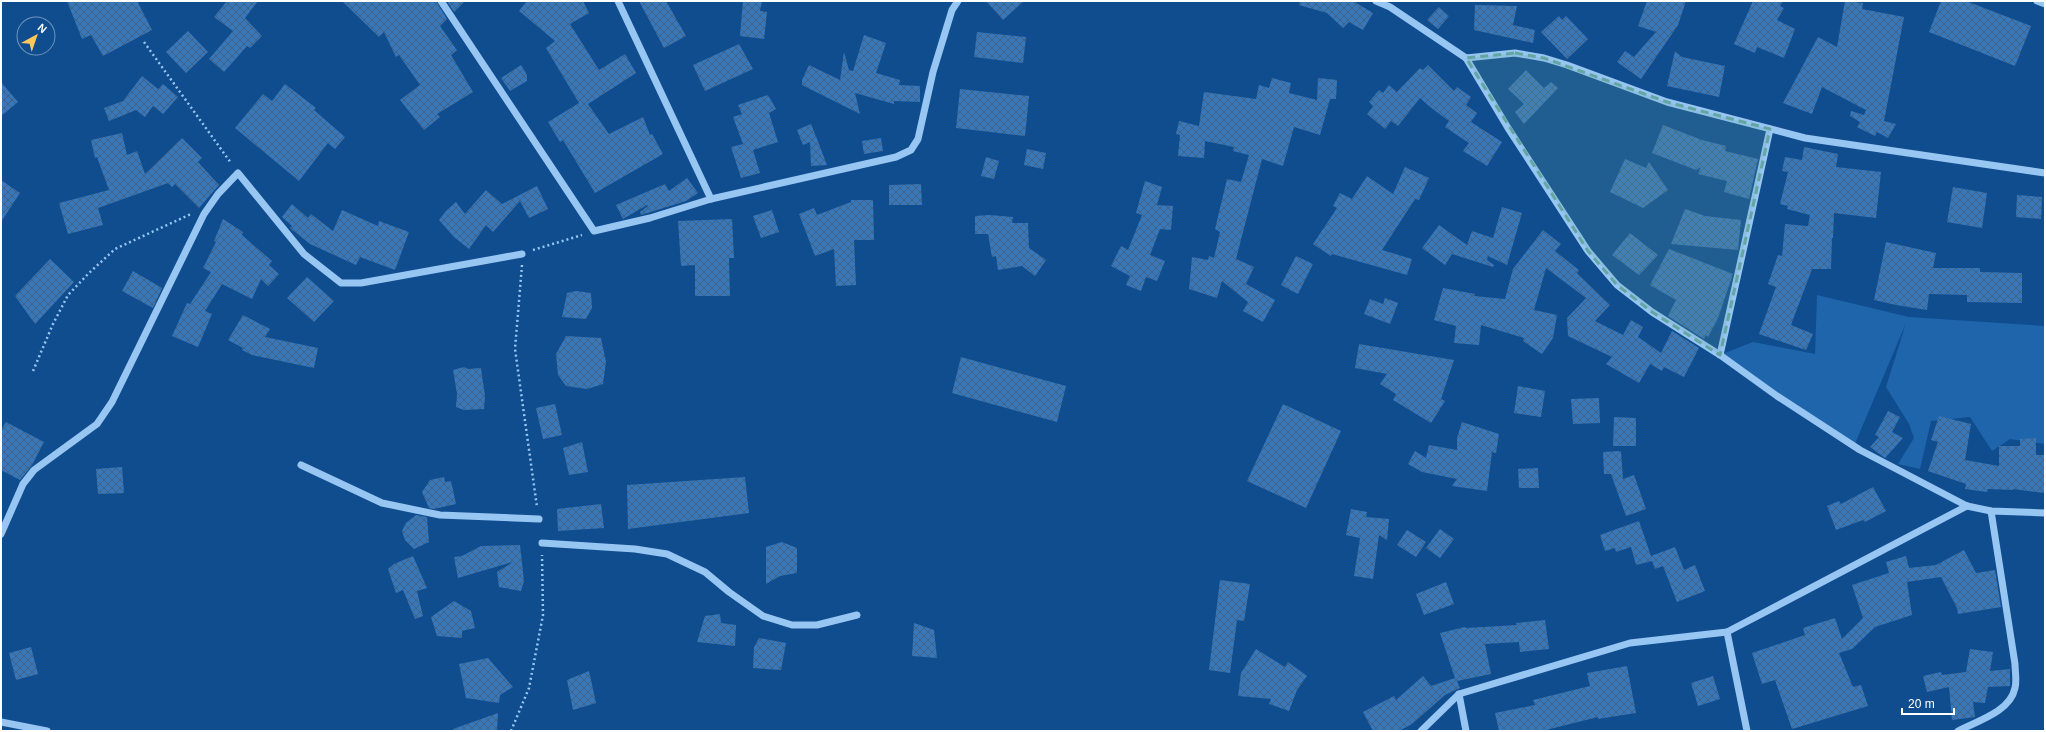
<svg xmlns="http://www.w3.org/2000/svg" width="2046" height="732" font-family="Helvetica,sans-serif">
  <defs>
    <pattern id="building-cross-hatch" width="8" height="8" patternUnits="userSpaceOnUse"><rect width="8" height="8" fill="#3877b9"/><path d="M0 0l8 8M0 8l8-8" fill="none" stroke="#426282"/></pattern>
  </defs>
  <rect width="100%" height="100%" fill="#104d8f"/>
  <path fill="#1e65ac" d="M1817,295L1909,317L2045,326V444L2010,439L1992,451L1970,417L1931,421L1920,469L1898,464L1914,438L1909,424L1886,387L1906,323L1854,446L1720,355L1753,342L1815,354Z"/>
  <g fill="url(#building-cross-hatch)">
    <path d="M67,1H137L152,30L103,56L91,35L82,39Z"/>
    <path d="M227,1H258L245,18L262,36L250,48L247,46L224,72L209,59L233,31L214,17Z"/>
    <path d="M342,1H436L447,19L440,26L457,50L451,55L473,92L437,114L440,117L424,130L400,100L420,85L399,55L396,57L384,32L379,37Z"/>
    <path d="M447,1H465L454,12Z"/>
    <path d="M527,1H583L589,13L570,24L599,70L625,54L636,73L588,104L609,134L643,117L650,135L652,134L663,154L595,193L563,140L560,142L548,122L579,103L546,48L555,41L519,11Z"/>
    <path d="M639,1H666L686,36L664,48Z"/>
    <path d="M743,1H762L760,11L767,12L764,39L740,36Z"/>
    <path d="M986,1H1024L1003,20Z"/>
    <path d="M1300,1H1353L1373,13L1363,30L1349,22L1343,28L1327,13L1299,5Z"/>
    <path d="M1647,1H1686L1678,25L1641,79L1617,62L1625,51L1634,57L1656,32L1638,26Z"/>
    <path d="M1753,1H1783L1780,6L1784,8L1777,20L1795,29L1784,58L1757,47L1755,53L1734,44Z"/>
    <path d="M1845,1L1863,3L1862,9L1904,17L1884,121L1896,124L1888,138L1877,132L1875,136L1857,127L1860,122L1850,116L1851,111L1864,115L1866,110L1822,87L1812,114L1783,103L1818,37L1837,47Z"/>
    <path d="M1941,1H1966L2031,26L2015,66L1929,32Z"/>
    <path d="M1475,5L1517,6L1513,25L1535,30L1533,43L1474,30Z"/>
    <path d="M1439,7L1449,16L1438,29L1427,20Z"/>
    <path d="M1559,16L1562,20L1566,16L1588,39L1567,59L1541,32Z"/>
    <path d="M188,31L208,52L186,73L166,52Z"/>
    <path d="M977,32L1026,37L1023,63L974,57Z"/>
    <path d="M864,35L886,43L876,73L900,80L899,85L920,86V102L894,101V104L855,93L860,114L802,85V80L809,65L840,80L844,52L849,70L853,71Z"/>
    <path d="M739,44L753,69L705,91L693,65Z"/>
    <path d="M1675,51L1682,57L1725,66L1719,97L1667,86Z"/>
    <path d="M521,65L527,75V81L510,91L501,78Z"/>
    <path d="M1428,65L1454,91L1457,87L1471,97L1466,105L1477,113L1471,122L1502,142L1487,166L1463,151L1469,143L1445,127L1449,121L1430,107L1420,98L1398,126L1391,121L1385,129L1367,114L1373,106L1369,102L1379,90L1383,93L1389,85L1397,92L1420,68L1423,70Z"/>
    <path d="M1526,70L1544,88L1551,82L1558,88L1524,124L1515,112L1524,104L1508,89Z"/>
    <path d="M142,76L158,89L163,84L178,97L163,114L153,106L145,117L136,110L109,121L104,108L123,101Z"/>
    <path d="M1272,78L1291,83L1289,93L1317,100L1318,78L1337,80L1336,99H1330L1320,135L1294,127L1283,166L1262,159L1236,259L1254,267L1246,284L1275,300L1263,322L1243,311L1248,302L1222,281L1217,298L1189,289L1192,257L1208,260L1209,256L1214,258L1220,232L1215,229L1227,179L1241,182L1249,155L1233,151L1234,147L1205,141L1204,158L1178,156L1180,135L1176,134L1179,121L1199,126L1204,92L1256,99L1259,85L1269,88Z"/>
    <path d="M1,82L18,102L1,116Z"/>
    <path d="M285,84L316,108L314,110L345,137L335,149L328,143L299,181L235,128L263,94L272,101Z"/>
    <path d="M960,89L1029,96L1025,136L956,128Z"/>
    <path d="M768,95L776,109L769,113L778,142L753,150L760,173L741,178L731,147L743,144L733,117L742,114L738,105Z"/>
    <path d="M811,124L817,139L827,165L811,166L810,142L803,145L797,130Z"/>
    <path d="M1663,125L1702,140L1726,146L1725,151L1758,159L1749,199L1724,192L1727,181L1698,174L1701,167L1696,170L1652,153Z"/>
    <path d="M122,133L127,155L137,151L145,174L182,138L202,158L198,162L219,185L199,208L175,184L172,187L168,183L98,208L103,225L68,234L59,203L109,190L97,157L95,158L91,140Z"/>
    <path d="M881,138L883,151L864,154L862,141Z"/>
    <path d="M1804,147L1838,154L1836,167L1881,172L1876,218L1834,213L1833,238H1832L1831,269H1812L1791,325L1813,334L1806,350L1759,334L1776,287L1768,284L1778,255L1782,256L1785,224L1808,226L1810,215L1787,209L1788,206L1780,204L1788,172L1782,171L1785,157L1802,160Z"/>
    <path d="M1027,149L1046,153L1043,169L1024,165Z"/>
    <path d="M986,157L999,161L994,179L981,176Z"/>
    <path d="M1625,159L1646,168L1649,162L1668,190L1643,208L1610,192Z"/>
    <path d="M1405,167L1429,178L1419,200L1415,199L1382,250L1412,259L1407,275L1332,254L1331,256L1313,244L1337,208L1333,206L1340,193L1352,199L1367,176L1393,194Z"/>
    <path d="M687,178L698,193L686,201L641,215L640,212L648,206L647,205L623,219L616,205L665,184L669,191Z"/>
    <path d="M1,180L20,193L1,222Z"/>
    <path d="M1145,181L1162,187L1157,205L1173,206L1171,230L1160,229L1150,255L1165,261L1157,281L1146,277L1141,291L1126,285L1130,276L1111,266L1121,246L1128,250L1142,215L1136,213Z"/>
    <path d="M921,184L922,205H889V185Z"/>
    <path d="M537,186L548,209L529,218L520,201L493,232L486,225L469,249L454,237L439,220L446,211L456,202L465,214L486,190L502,204Z"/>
    <path d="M1953,187L1987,193L1982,228L1947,222Z"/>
    <path d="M2017,195L2042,197L2041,219L2016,217Z"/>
    <path d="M851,200H873L874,240H854L856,285L836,286L834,249L815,256L799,214L814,208L817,215L851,202Z"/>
    <path d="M292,204L308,218L311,214L333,231L342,210L378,226L379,221L409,232L395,270L360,257L356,265L310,244L290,228L292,226L282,217Z"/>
    <path d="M1502,207L1522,213L1507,265L1488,256L1487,260L1494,265L1493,267L1452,254L1445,265L1422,248L1439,225L1467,245L1472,231L1493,238Z"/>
    <path d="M1685,209L1705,216L1741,220L1738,250L1671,244Z"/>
    <path d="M772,210L779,232L761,238L753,216Z"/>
    <path d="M989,215L1013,217L1012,223H1028L1029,248L1046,260L1035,276L1022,266L998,270L996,256L992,257L988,234H975V216Z"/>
    <path d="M223,219L243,232L242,235L272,261L269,265L279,274L268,286L261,279L252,299L222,284L205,311L212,314L198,347L172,336L187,303L190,304L211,272L203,268L216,242L214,241Z"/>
    <path d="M732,219L734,258H729L730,296H695V265L681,266L678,221Z"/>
    <path d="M1543,230L1561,244L1555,251L1579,270L1577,273L1610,305L1595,321L1623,335L1631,320L1643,327L1638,337L1661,353L1672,331L1699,348L1684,377L1664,367L1662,371L1650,364L1639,383L1606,364L1612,357L1568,336L1567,318L1586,298L1546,268L1534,310L1557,315L1553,338L1542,354L1523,341L1524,338L1481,325L1479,345L1454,343L1456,326L1434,320L1443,288L1475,294L1474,296L1505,299L1513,269Z"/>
    <path d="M1630,233L1658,255L1639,275L1612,255Z"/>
    <path d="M1886,242L1936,253L1933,268H1980V272L2022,273V303L1967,302V295L1929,294L1927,310L1896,305L1874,300Z"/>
    <path d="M1669,249L1733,274L1718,318L1708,337L1706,335L1704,339L1668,316L1676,300L1650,285Z"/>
    <path d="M1296,256L1313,264L1298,294L1281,285Z"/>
    <path d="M50,259L74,282L35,324L15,296Z"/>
    <path d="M133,271L162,288L153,308L122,291Z"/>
    <path d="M307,277L334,301L314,322L287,298Z"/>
    <path d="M576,291L591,293L592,308L586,319L562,317L567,293Z"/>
    <path d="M1385,298L1398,303L1390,324L1364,314L1370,299L1383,304Z"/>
    <path d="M243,315L270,329L265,337L318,348L314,368L252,355L242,350L243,348L228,340Z"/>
    <path d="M566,336L601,338L606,362L603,384L587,389L566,386L558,375L556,354Z"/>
    <path d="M1359,344L1454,360L1441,399L1445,401L1431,423L1393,400L1396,394L1380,384L1387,374L1355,368Z"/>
    <path d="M961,357L1066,386L1057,422L952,393Z"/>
    <path d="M464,367L468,369L481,368L485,396L484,409L464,410L456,407L457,394L453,370Z"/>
    <path d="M1518,386L1545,391L1541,417L1514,413Z"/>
    <path d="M1599,398L1600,423L1573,424L1571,399Z"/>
    <path d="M555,404L562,435L543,439L536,408Z"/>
    <path d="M1283,404L1341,431L1306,508L1247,481Z"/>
    <path d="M1888,411L1900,417L1892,432L1903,438L1885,458L1870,447L1879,437L1875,435Z"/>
    <path d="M1939,416L1971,424L1965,460L1999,466V446H2020V439L2036,438V455H2045V493L2013,489V490L1988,489L1987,492L1965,489L1966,484L1928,471L1938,442L1931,440Z"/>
    <path d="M1614,417L1636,418V446H1613Z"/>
    <path d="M6,422L44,442L32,465L20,480L1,470V431Z"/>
    <path d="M1462,422L1499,434L1496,453L1492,452L1487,491L1452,486L1457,479L1422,472L1408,464L1415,451L1426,458L1429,445L1457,450V438Z"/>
    <path d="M582,442L588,472L569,475L563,448Z"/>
    <path d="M1621,451L1623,479L1634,475L1646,509L1626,516L1611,474H1604L1603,452Z"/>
    <path d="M122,467L124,493L98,494L96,469Z"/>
    <path d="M1538,468L1539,488H1519L1518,469Z"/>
    <path d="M444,477L445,482L451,481L456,504L434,509L429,508L422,492L430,480Z"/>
    <path d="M745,477L749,513L628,529L627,485Z"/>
    <path d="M1873,487L1886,511L1865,522L1863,520L1836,530L1827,506L1839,501L1841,504Z"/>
    <path d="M601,504L604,528L558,531L557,509Z"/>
    <path d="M1351,509L1367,512L1366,517L1389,519L1387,540L1379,535L1373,579L1354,576L1360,538L1346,535Z"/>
    <path d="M416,515L427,517L429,542L414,549L405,540L402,531L406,523Z"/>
    <path d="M1639,521L1651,556L1675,547L1684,570L1695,565L1705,591L1677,602L1663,566L1655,569L1652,561L1636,565L1631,547L1616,552L1615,548L1605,551L1600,535Z"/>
    <path d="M1440,529L1454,539L1440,558L1426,548Z"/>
    <path d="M1407,530L1426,542L1416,557L1397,545Z"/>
    <path d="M782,542L797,548V573L780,576L766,584V547Z"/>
    <path d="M520,545L524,581L521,591L499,587L497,572L513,562L458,578L454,557L462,556L481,546Z"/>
    <path d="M1964,550L1976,573L1995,570L2001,607L1958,614L1957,608L1941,577L1907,582L1912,615L1875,627L1852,649L1839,653L1853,687L1861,685L1868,706L1792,729L1775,680L1762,684L1752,653L1805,635L1803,628L1835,618L1842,639L1863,618L1852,585L1889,573L1886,562L1906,556L1909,568L1936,565Z"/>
    <path d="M413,556L427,588L417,591L423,616L415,619L403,590L396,593L388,569L394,564Z"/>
    <path d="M1220,580L1250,584L1244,621L1237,620L1230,673L1209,670Z"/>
    <path d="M1446,582L1454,604L1424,615L1416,594Z"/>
    <path d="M454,601L471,611L475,628L462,631V638L437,636L431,617Z"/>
    <path d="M720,614L721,623L736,625L735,646L697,642L705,616Z"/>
    <path d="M1545,620L1549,649L1520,652L1519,642L1485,644L1491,674L1457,681L1460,688L1445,695L1412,724L1399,731H1373L1363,712L1394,696L1396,700L1423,676L1431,686L1455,678L1440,633L1465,627L1466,628L1517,625L1516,623Z"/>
    <path d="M914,623L934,630L937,658L912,656Z"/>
    <path d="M759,638L786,643L781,670L753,668L754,647Z"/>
    <path d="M31,647L38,674L16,680L9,653Z"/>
    <path d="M1256,649L1285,667L1288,662L1307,676L1297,690L1289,711L1269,704L1271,699L1238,696L1241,673Z"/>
    <path d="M1970,649L1993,652L1990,671L2010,669V686L1988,687L1985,703L1973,702L1975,717L1952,720L1949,687L1927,692L1923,676L1941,672L1942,675L1966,672Z"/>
    <path d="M488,658L513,687L500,695L499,703L466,698L459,664Z"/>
    <path d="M1627,666L1636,713L1598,719V717L1542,731H1499L1495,713L1535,705L1533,700L1590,686L1587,673Z"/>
    <path d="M589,671L596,703L573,710L567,680Z"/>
    <path d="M1713,676L1720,699L1698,706L1691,683Z"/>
    <path d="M498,713L497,731H453V729Z"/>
  </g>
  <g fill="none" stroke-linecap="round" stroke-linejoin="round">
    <g stroke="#98c6f3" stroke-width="2.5" stroke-dasharray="2 3" stroke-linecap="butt">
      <path d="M144,42L231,163"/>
      <path d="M533,250L582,235"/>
      <path d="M522,265L515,349L537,507"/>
      <path d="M33,371L53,324L68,295L89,273L115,249L191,214"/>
      <path d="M511,731L529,688L543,615L542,555"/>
    </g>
    <g stroke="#98c6f3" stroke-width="7">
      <path d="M441,1L594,231L650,218L711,199L896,157L911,150L918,139L933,72L952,10L958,1"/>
      <path d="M618,1L711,199"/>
      <path d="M1376,1L1390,7L1466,58L1508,128L1588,251L1617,285L1652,312L1720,355L1777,396L1860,450L1967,506L1991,511L2045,513"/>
      <path d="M2037,1L2045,4"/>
      <path d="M1466,58L1515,53L1544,58L1567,65L1667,102L1805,138L2045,173"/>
      <path d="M1720,355L1770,129"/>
      <path d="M301,465L382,503L440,515L539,519"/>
      <path d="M1,534L23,484L34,470L97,424L112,402L204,214L218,194L238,173L304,254L341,283H361L522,254"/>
      <path d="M542,543L635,549L667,554L705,572L729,592L763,616L792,625H817L857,615"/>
      <path d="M1727,632L1747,731"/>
      <path d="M1459,694L1466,731"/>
      <path d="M1,722L47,731"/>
      <path d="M1421,731L1459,694L1630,643L1727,632L1967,506"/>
      <path d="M1958,731C1977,721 2010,712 2015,688C2017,681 2015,671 2015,664L1991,511"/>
    </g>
  </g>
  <path fill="#63a6a1" fill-opacity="0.2" stroke="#63a6a1" stroke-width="3" stroke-dasharray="8 5" stroke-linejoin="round" d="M1515,53L1544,58L1667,102L1770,129L1720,355L1652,312L1617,285L1588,251L1466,58Z"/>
  <rect width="2046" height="732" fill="none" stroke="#ffffff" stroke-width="4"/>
  <g transform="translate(36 36) rotate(40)"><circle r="19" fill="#104d8f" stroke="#7094bc"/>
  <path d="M0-3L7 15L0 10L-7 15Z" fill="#ffc85a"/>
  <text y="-6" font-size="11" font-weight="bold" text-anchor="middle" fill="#ffffff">N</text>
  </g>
  <path d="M1902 708v6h52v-6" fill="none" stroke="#ffffff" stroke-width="2"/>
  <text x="1908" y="708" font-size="12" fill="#ffffff" stroke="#104d8f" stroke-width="3" paint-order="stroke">20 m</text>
</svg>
